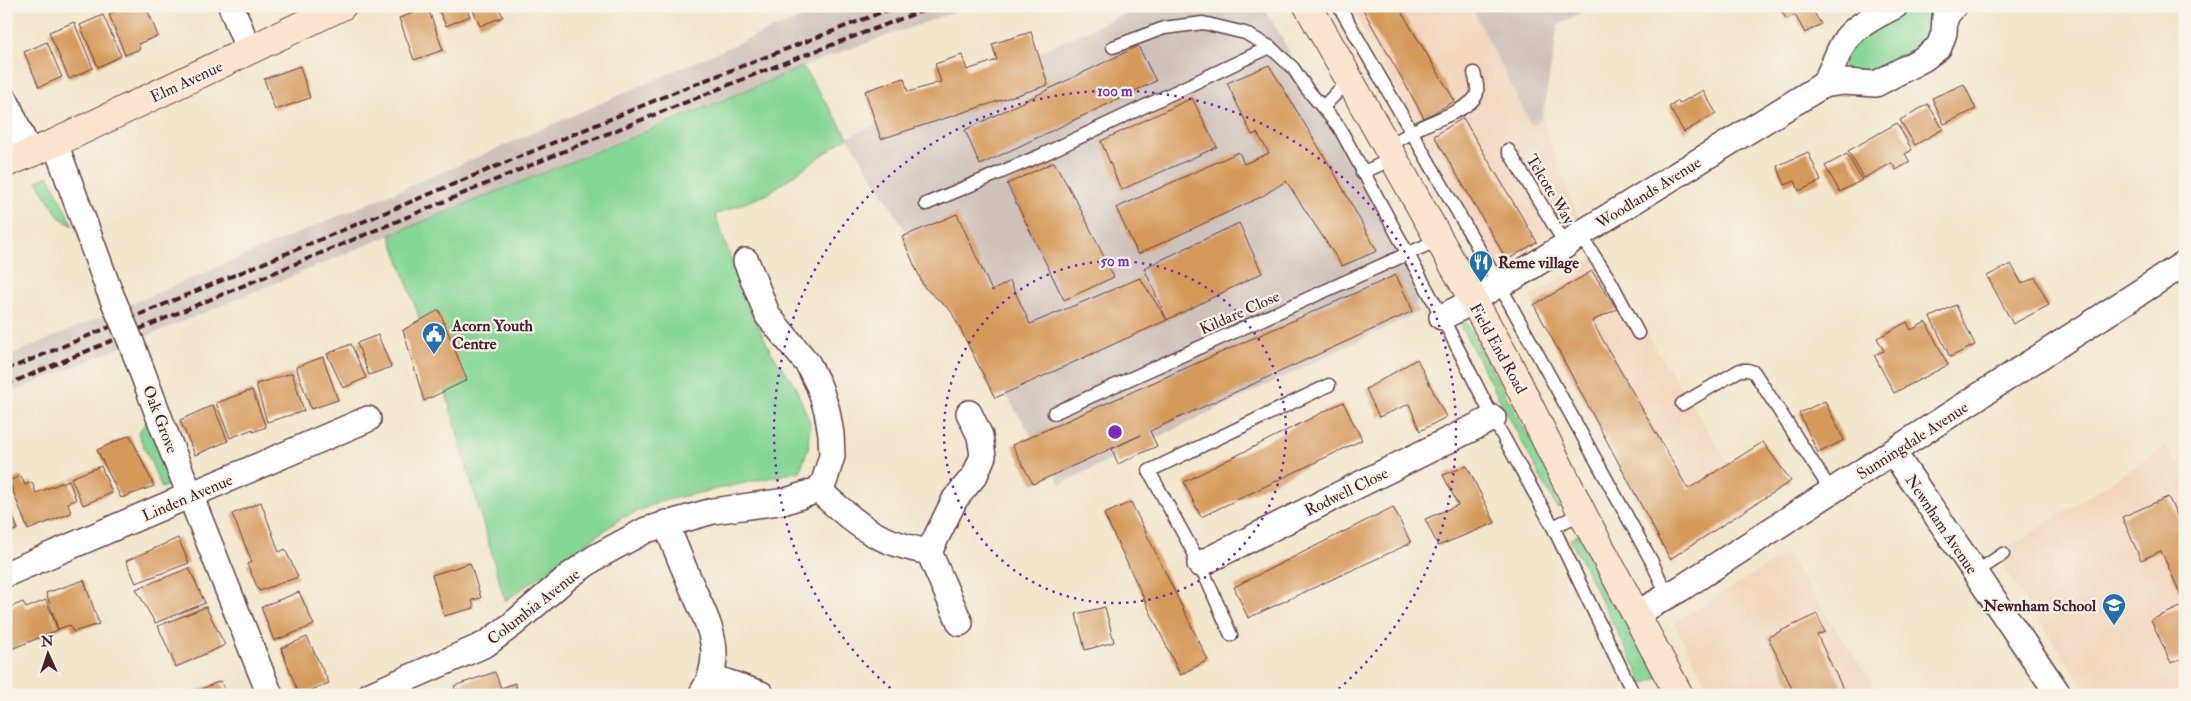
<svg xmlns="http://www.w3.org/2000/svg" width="2191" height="701" font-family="'IM FELL Double Pica',serif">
  <rect width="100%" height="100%" fill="#f7f3e8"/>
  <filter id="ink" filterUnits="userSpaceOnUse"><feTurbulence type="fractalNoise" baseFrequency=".02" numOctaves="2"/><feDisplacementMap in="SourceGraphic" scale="10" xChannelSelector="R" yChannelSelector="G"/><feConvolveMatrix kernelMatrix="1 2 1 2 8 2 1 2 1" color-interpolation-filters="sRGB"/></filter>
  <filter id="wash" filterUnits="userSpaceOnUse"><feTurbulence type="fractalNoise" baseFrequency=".0096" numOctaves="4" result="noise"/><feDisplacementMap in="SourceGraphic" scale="20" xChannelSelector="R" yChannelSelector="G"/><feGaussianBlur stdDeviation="1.12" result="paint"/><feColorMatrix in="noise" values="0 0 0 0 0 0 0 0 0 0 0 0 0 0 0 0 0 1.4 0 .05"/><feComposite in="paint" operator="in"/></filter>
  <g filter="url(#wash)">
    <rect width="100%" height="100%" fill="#f2e6cc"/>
    <g fill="#f1d5bd">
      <path d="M1351,6H1471L1531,124L1542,120L1579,220L1493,263Z"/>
      <path d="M1598,256L1757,509L1671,565L1529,298Z"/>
      <path d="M2165,447L2176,463L2185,457V695H2089L1996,556Z"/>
      <path d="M1786,554L1880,695H1712L1674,623Z"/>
    </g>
    <g fill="#cec1ba">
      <path d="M835,6H972L844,51L687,112L6,395V357L473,159L757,35Z"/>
      <path d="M1142,6H1263L1408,254L1418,312L1061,484L848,137Z"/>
      <path d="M1471,6H1592L1558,26L1542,120L1531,125Z"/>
    </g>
    <g fill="#84d696" stroke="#677a60">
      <path d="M1909,6C1935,10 1939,19 1935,43L1879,75L1849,74L1843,65L1846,49L1894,14Z"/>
      <path d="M803,67L848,137L767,194L715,215L748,306L771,352L795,385L810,423L808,448L800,471L662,501L622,518L505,601L446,393L390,235Z"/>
      <path d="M49,176L73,226L59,217L37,181Z"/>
      <path d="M1466,322L1566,505L1557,508L1459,323Z"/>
      <path d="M148,419L176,481L162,488L138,433Z"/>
      <path d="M1581,533L1659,677L1644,684L1570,539Z"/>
    </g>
    <g id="blocks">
      <g fill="#d5995a">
        <path d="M128,6H146L158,36L138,44L140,49L125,55L109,14Z"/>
        <path d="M437,6H465L470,16L446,26Z"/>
        <path d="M471,6H498L503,17L480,26Z"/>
        <path d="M1361,6H1398L1455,101L1424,118Z"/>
        <path d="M1779,6H1810L1821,24L1805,33L1795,15L1786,19Z"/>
        <path d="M428,8L443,50L414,60L399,18Z"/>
        <path d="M103,15L121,56L98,67L80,25Z"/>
        <path d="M74,22L93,68L69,79L49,32Z"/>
        <path d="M1031,32L1048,85L881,139L865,91L904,78L908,92L941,82L935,64L962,55L967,70L997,60L992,44Z"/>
        <path d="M47,42L62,77L39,87L24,52Z"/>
        <path d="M1138,46L1156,81L980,165L965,130Z"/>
        <path d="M1269,65L1336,176L1377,251L1342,266L1286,181L1261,197L1138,254L1116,208L1239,152L1244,164L1269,153L1257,133L1252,135L1227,83Z"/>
        <path d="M300,66L310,98L275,110L264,79Z"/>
        <path d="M1964,84L1976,109L1944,124L1932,98Z"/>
        <path d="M1703,90L1716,113L1684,132L1669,107L1678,101L1679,104Z"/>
        <path d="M1192,98L1217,147L1121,190L1101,141Z"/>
        <path d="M1928,104L1943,129L1915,145L1900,120Z"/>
        <path d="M1463,118L1537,242L1507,260L1434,136Z"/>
        <path d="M1897,123L1912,150L1905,154L1910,162L1896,170L1892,163L1864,178L1848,151Z"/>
        <path d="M1808,152L1821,181L1799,191L1795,181L1785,185L1777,166Z"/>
        <path d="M1847,154L1862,180L1840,192L1825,166Z"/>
        <path d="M1054,162L1077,202L1114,277L1064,300L1007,184Z"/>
        <path d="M957,214L992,291L1010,281L1030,324L1140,278L1167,320L1144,268L1239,223L1262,273L1167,320L995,398L951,311L924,287L902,237Z"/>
        <path d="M2011,264L2022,284L2035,277L2049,305L2013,324L1987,276Z"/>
        <path d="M1592,271L1617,309L1592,321L1688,489L1763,442L1791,481L1670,559L1534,305Z"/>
        <path d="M1396,275L1413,311L1150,431L1157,446L1118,464L1112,449L1141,435L1033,484L1012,445Z"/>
        <path d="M1956,305L1975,345L1950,357L1930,317Z"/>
        <path d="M439,310L467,380L424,401L403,330Z"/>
        <path d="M1907,322L1911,330L1926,322L1948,365L1894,393L1874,355L1884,351L1877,338Z"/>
        <path d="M378,335L391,367L369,375L357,343Z"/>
        <path d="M351,344L366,378L343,388L327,354Z"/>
        <path d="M323,357L338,400L311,409L296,367Z"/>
        <path d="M1417,359L1446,417L1420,431L1409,404L1379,417L1366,389Z"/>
        <path d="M292,373L304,411L267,422L256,384Z"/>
        <path d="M252,390L266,427L253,432V429L230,438L216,403Z"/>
        <path d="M1825,401L1844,440L1818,453L1799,413Z"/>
        <path d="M1343,402L1362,440L1201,517L1184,482Z"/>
        <path d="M213,405L228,441L195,455L180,420Z"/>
        <path d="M130,435L154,486L121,498L97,450Z"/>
        <path d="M101,466L112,493L83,505L71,478Z"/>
        <path d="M1467,466L1495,523L1438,546L1425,519L1458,505L1443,475Z"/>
        <path d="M21,476L25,485L32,482L36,493L69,480L76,500L68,503L71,513L28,530L9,481Z"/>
        <path d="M2168,497L2185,531V604L2161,551L2141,560L2122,517Z"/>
        <path d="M6,500L18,529L6,534Z"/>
        <path d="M261,502L279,552L285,549L298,577L259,591L247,564L252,562L232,514Z"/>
        <path d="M1131,502L1208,660L1180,675L1104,514Z"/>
        <path d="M1393,507L1411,543L1248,618L1234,587Z"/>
        <path d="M178,538L189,563L136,583L126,561Z"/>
        <path d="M470,563L481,598L472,600L474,608L444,616L432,575Z"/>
        <path d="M189,568L205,603L155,623L136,589Z"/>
        <path d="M84,580L99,624L73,632L70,625L58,629L46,593Z"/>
        <path d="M299,592L314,625L274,641L261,607Z"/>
        <path d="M46,600L58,630L9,650L6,643V609L23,602L26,608Z"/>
        <path d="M2185,605V657L2171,663L2151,620Z"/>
        <path d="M206,607L225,645L176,667L158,626Z"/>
        <path d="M1105,607L1114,642L1085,650L1076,614Z"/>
        <path d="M1817,614L1825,632L1817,635L1846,695H1795L1768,637Z"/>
        <path d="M307,637L329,683L299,695L281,648Z"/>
        <path d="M495,672L501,688L515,683L519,695H457L454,686Z"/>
        <path d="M220,681L228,695H188Z"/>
      </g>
    </g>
  </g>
  <g filter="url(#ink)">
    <use href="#blocks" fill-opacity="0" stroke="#633d43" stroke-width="1"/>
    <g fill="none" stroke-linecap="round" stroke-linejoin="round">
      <g stroke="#633d43" stroke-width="15">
        <g id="lane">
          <path d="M1339,6L1499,284L1652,562L1667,595"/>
          <path d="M1113,47L1164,28L1203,23L1245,33L1270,47L1293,68L1307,89L1339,127L1442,317L1493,418L1553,527L1634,695"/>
          <path d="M1323,107L1349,80"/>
          <path d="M1386,146C1399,141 1409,133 1421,127C1434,120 1468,110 1476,96C1479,89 1476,80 1474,73"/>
          <path d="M1508,150L1566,245"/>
          <path d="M1362,173L1394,158"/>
          <path d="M926,204L1044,154L1270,47"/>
          <path d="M1580,234L1611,282L1638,333"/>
          <path d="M1682,404L1740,370H1748L1754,372L1832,492"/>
          <path d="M1054,413L1438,240"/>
          <path d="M1553,527L1582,513"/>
          <path d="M1975,573L2003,554"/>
          <path d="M1231,635L1200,564L1149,471L1329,385"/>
        </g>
      </g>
      <g stroke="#633d43" stroke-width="28">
        <g id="street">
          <path d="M231,6L249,51"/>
          <path d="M1823,85C1833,71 1836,53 1846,39C1857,25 1879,14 1895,6"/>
          <path d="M6,101L29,153"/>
          <path d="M55,143L109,290"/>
          <path d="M1442,317L1458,309L1499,284L1511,279L1566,245L1580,234L1823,85L1844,82L1876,84L1923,59L1939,47L1944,33L1945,17L1954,6"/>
          <path d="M131,342L164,430L270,695"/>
          <path d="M1893,452L2059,695"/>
          <path d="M818,490C860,526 872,541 929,552L960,623"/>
          <path d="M666,523C674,545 683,566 692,587C709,625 727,656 701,695"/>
          <path d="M929,552L955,499L975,475L983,456L980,436L969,413"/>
          <path d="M1200,564L1493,418"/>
          <path d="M6,574L368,419"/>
          <path d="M1636,614L1680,589L2185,263"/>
          <path d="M712,677L761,694"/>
          <path d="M370,695L486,644L513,624L569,576L596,557L646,530L713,511L786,501L818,490L824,482L832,456L831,434L827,411L819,386L808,364L768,316L746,261"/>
        </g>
      </g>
      <g stroke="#633d43" stroke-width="30">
        <g id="secondary">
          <path d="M1308,6L1505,357L1582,513L1679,695"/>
          <path d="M6,163L55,143L342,6"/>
        </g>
      </g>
      <use href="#lane" stroke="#fff" stroke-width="12"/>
      <use href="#street" stroke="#fff" stroke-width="25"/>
      <use href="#secondary" stroke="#fce5d0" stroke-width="28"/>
      <g stroke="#4a1f2b" stroke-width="4" stroke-dasharray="8 4" stroke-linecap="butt">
        <path d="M6,370L680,90L898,6"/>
        <path d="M6,385L579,145L781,64L935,6"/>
      </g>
      <g stroke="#633d43" stroke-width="28" stroke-linecap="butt">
        <path id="street-bridge" d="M109,290L131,342"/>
      </g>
      <use href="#street-bridge" stroke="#fff" stroke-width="25"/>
    </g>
  </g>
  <g fill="none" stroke="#7b2cbf" stroke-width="2.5" stroke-dasharray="2.5 5">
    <circle cx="1115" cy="432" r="171"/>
    <path d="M896 693A341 341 0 1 1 1334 693"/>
  </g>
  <defs>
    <g id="restaurant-pin" transform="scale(1.25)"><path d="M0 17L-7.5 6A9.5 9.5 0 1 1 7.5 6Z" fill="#1f6fb2" stroke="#f7f3e8"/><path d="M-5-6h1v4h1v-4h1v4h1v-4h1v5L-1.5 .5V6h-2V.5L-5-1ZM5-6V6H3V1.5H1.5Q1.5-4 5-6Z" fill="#fff"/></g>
    <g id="civic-pin" transform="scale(1.25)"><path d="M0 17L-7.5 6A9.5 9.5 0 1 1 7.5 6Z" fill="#1f6fb2" stroke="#f7f3e8"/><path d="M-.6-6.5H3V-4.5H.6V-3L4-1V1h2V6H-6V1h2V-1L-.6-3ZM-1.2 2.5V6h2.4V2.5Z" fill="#fff"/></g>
    <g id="school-pin" transform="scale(1.25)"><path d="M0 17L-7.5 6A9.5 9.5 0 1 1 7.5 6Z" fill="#1f6fb2" stroke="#f7f3e8"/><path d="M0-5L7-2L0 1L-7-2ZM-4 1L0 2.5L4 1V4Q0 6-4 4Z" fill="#fff"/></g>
  </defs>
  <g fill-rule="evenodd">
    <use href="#restaurant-pin" x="1481" y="262"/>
    <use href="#civic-pin" x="434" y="334"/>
    <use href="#school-pin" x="2114" y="605"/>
  </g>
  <g text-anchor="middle" stroke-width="4.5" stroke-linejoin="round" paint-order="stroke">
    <g font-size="16" fill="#4a1f2b" stroke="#f7f3e8">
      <text transform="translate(186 81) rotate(-25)" y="6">Elm Avenue</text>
      <text transform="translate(1551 189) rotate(59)" y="6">Telcote Way</text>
      <text transform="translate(1648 192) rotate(-32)" y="6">Woodlands Avenue</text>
      <text transform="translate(1239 312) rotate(-24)" y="6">Kildare Close</text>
      <text transform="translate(1499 348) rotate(61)" y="6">Field End Road</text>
      <text transform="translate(161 419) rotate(69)" y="6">Oak Grove</text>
      <text transform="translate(1912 440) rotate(-33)" y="6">Sunningdale Avenue</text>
      <text transform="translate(1346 491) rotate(-26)" y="6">Rodwell Close</text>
      <text transform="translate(187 497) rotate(-23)" y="6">Linden Avenue</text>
      <text transform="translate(1942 524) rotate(56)" y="6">Newnham Avenue</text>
      <text transform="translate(533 606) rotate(-38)" y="6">Columbia Avenue</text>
    </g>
    <g font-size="16" font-weight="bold" fill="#4a1f2b" stroke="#f7f3e8" text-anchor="start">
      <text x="1498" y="268">Reme village</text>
      <text x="452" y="331">Acorn Youth<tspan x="452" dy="18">Centre</tspan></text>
      <text x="2096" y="611" text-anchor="end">Newnham School</text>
    </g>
  </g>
  <circle cx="1115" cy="432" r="8" fill="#7b2cbf" stroke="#f7f3e8" stroke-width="2.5"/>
  <g font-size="15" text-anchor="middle" font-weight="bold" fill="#7b2cbf" stroke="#f7f3e8" stroke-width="4.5" stroke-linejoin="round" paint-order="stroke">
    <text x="1115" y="96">100 m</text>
    <text x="1115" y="266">50 m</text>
  </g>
  <rect width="2191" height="701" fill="none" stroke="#f7f3e8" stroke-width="25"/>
  <g transform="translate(48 654) rotate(357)" stroke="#f7f3e8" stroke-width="4" paint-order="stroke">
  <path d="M0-4L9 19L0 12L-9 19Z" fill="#4a1f2b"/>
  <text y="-8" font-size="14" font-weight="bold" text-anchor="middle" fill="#4a1f2b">N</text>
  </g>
</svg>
